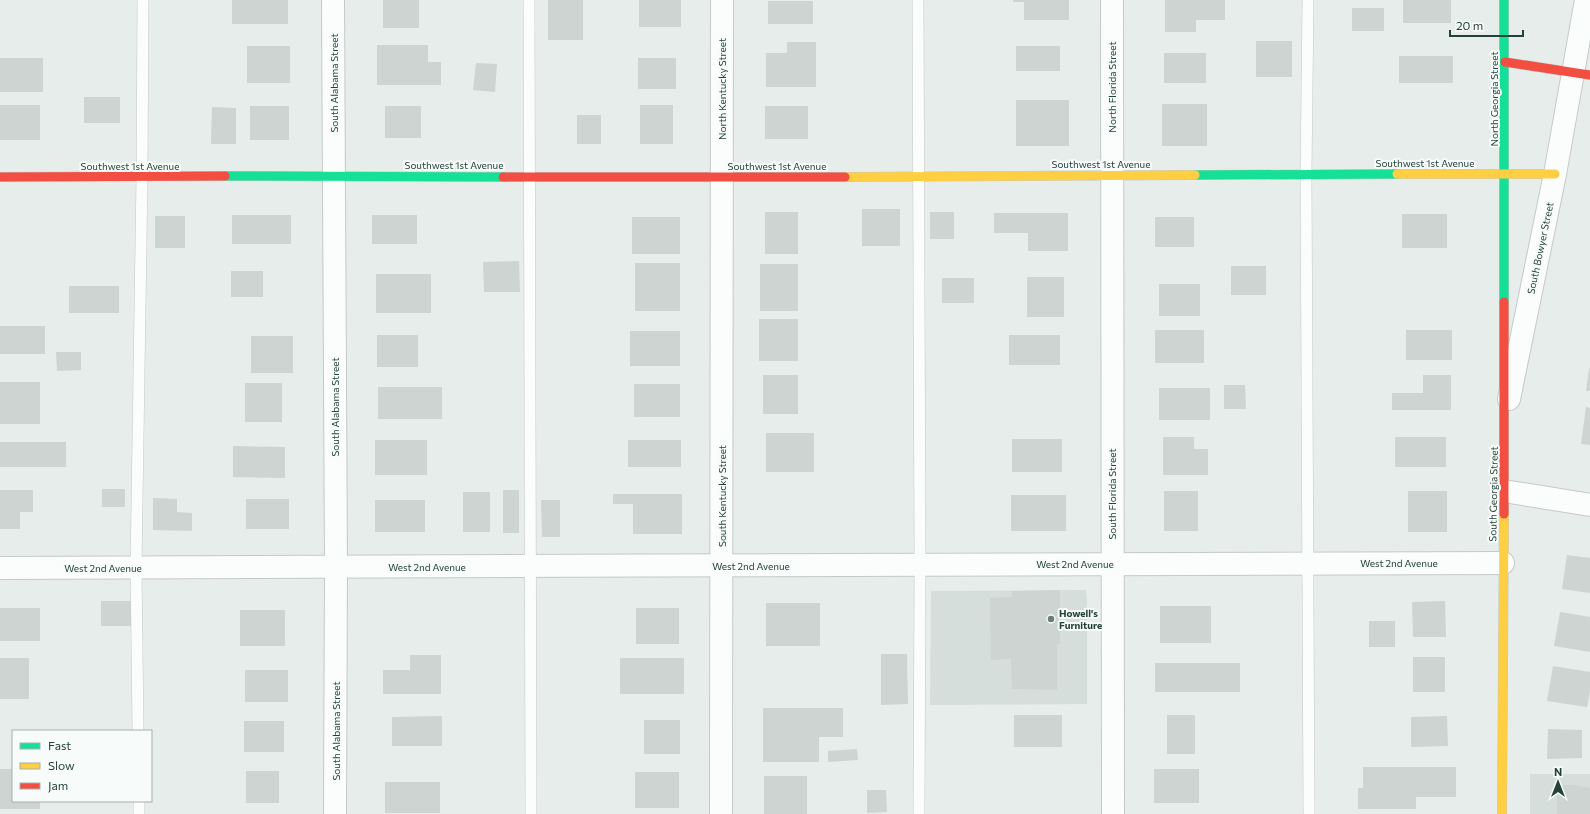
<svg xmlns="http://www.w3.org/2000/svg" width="1590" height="814" font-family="Commissioner,sans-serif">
  <rect width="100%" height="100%" fill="#e7edea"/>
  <g fill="#d5deda">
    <path d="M1086,590L1087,599V704L930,705L931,591Z"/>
    <rect x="1530" y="774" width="60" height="40"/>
  </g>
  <g fill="#ced4d1">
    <rect x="232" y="0" width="56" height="24"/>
    <rect x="383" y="0" width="36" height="28"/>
    <rect x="548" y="0" width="35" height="40"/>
    <rect x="639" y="0" width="42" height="27"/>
    <path d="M1013,0H1069V20H1024V2H1013Z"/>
    <path d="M1165,0H1225V20H1196V32H1165Z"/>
    <rect x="1403" y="0" width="48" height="23"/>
    <rect x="768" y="1" width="45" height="23"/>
    <rect x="1352" y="8" width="32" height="23"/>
    <rect x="1256" y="41" width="36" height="36"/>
    <path d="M787,42H816V87H766V53H787Z"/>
    <path d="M377,45H428V62H441V85H377Z"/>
    <rect x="247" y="46" width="43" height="37"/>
    <rect x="1016" y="46" width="44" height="25"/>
    <rect x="1164" y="53" width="42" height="30"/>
    <rect x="1399" y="56" width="54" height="27"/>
    <rect x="0" y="58" width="43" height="34"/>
    <rect x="638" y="58" width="38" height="31"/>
    <path d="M476,63L497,64L495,92L473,90Z"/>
    <rect x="84" y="97" width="36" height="26"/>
    <rect x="1016" y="100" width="53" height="46"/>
    <rect x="1162" y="104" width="45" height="42"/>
    <rect x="0" y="105" width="40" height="35"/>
    <rect x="640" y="105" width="33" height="39"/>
    <rect x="250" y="106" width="39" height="34"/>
    <rect x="385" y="106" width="36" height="32"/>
    <rect x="765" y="106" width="43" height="33"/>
    <path d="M212,107L236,108V144H211Z"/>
    <rect x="577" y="115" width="24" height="29"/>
    <rect x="862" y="209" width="38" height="37"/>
    <rect x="765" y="212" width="33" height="42"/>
    <rect x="930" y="212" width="24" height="27"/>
    <path d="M994,213H1068V251H1028V233H994Z"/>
    <rect x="1402" y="214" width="45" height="34"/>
    <rect x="232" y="215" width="59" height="29"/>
    <rect x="372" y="215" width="45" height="29"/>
    <rect x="155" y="216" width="30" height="32"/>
    <rect x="632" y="217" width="48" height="37"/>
    <rect x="1155" y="217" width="39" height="30"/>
    <path d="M519,261L520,292H484L483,262Z"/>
    <rect x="635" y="263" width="45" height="48"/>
    <rect x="760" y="264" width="38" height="47"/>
    <rect x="1231" y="266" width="35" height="29"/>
    <rect x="231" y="271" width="32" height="26"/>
    <rect x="376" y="274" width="55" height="39"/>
    <rect x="1027" y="277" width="37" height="40"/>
    <rect x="942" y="278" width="32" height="25"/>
    <rect x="1159" y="284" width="41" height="32"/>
    <rect x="69" y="286" width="50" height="27"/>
    <rect x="759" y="319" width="39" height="42"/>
    <rect x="0" y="326" width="45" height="28"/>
    <rect x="1155" y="330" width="49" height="33"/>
    <rect x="1406" y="330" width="46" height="30"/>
    <rect x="630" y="331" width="50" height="35"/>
    <rect x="377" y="335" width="41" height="32"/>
    <rect x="1009" y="335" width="51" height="30"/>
    <rect x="251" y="336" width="42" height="37"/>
    <path d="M56,352H81V370L57,371Z"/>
    <path d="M1589,368H1590V391H1586Z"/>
    <rect x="763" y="375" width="35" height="39"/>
    <path d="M1423,375H1451V410H1392V393H1423Z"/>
    <rect x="0" y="382" width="40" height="42"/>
    <rect x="245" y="383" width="37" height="39"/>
    <rect x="634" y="384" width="46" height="33"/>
    <path d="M1224,385H1245L1246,409H1224Z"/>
    <rect x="378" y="387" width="64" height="32"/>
    <rect x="1159" y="388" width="51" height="32"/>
    <path d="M1586,407L1590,408V445L1581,444Z"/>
    <rect x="766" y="433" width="48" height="39"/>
    <path d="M1163,437H1194V449H1208V475H1163Z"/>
    <rect x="1395" y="437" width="51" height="30"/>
    <rect x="1012" y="439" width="50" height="33"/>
    <rect x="375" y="440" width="52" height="35"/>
    <rect x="628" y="440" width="53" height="27"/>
    <rect x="0" y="442" width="66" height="25"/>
    <path d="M233,446L285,447V478L233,477Z"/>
    <rect x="102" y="489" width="23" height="18"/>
    <path d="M0,490H33V512H20V529H0Z"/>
    <rect x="503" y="490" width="16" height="43"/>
    <rect x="1164" y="491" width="34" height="40"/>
    <rect x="1408" y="491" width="39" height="41"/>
    <rect x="463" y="492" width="27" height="40"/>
    <path d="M613,494H682V534H633V504H613Z"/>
    <rect x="1011" y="495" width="55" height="36"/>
    <path d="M153,498L177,499V512L192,513V531L153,530Z"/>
    <rect x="246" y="499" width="43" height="30"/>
    <rect x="375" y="500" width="50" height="32"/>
    <path d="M541,500H560V537H542Z"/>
    <path d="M1567,555L1590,558V593L1562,589Z"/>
    <path d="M1060,590V644H1057V690L1012,689L1011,659L991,660L990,598L1012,597V591Z"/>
    <rect x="101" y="601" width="30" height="25"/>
    <path d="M1445,601L1446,637H1413L1412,602Z"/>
    <rect x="766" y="603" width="54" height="43"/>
    <rect x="1160" y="606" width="51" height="37"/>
    <rect x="0" y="608" width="40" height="33"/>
    <rect x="636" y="608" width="43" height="36"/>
    <rect x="240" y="610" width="45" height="36"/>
    <path d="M1560,612L1590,617V652L1554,646Z"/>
    <rect x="1369" y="621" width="26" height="26"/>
    <path d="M881,654H907L908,704L881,705Z"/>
    <path d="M410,655H441V694H383V670H410Z"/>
    <rect x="1413" y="657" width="32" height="35"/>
    <rect x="0" y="658" width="29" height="41"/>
    <rect x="620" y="658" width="64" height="36"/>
    <rect x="1155" y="663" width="85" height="29"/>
    <path d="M1553,666L1590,672V691L1587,707L1547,701Z"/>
    <rect x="245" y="670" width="43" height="32"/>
    <path d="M763,708H843V737H819V762H763Z"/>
    <rect x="1014" y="715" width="48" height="32"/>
    <rect x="1167" y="715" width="28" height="39"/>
    <path d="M442,716V746H392V717Z"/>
    <path d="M1447,716L1448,746L1411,747V717Z"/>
    <rect x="644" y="720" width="36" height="34"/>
    <rect x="244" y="721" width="40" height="31"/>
    <path d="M1548,729L1582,730V758L1547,759Z"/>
    <path d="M857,749L858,760L828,762V751Z"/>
    <path d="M1363,767H1456V797H1416V809H1358V788H1363Z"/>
    <path d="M0,769H13V801H40V809H0Z"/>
    <rect x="1154" y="769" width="45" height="34"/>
    <rect x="246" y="771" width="33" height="32"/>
    <rect x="635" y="772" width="44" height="36"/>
    <rect x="764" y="776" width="43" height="38"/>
    <rect x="385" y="782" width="55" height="31"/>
    <path d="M1557,785H1572L1590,788V814H1557Z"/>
    <path d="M867,790H886L887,812L867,813Z"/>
  </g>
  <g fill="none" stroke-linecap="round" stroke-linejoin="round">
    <g stroke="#c4cac7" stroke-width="12">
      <g id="lane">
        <path d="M529,0L531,814"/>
        <path d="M918,0L920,565L919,814"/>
        <path d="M1308,0L1306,175L1309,814"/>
        <path d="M138,731L136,567L142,177L143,0"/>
        <path d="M139,801V814"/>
      </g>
    </g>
    <g stroke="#c4cac7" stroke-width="24">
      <g id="street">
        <path d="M333,0L336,567L335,814"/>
        <path d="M1112,0L1113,814"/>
        <path d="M1509,399L1555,174L1586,0"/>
        <path d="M1504,491L1590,505"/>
        <path d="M0,568C501,567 1002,563 1503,563"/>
        <path d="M721,814L722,0"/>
      </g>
    </g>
    <g stroke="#c3cac7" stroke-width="10">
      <g id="fast">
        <path d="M1504,0V302"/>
        <path d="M1195,175L1397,174"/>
        <path d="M225,176L503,177"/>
      </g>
    </g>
    <g stroke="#c3cac7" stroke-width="10">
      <g id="slow">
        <path d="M1397,174H1555"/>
        <path d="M845,177L1195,175"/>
        <path d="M1502,814L1504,514"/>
      </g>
    </g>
    <g stroke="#c3cac7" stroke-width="10">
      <g id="jam">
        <path d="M1505,62L1590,75"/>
        <path d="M0,177L225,176"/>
        <path d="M503,177H845"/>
        <path d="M1504,514V302"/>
      </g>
    </g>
    <use href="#lane" stroke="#fbfcfc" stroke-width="11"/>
    <use href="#street" stroke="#fbfcfc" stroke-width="22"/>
    <use href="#fast" stroke="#16e098" stroke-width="9"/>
    <use href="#slow" stroke="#ffcf43" stroke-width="9"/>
    <use href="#jam" stroke="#f24e42" stroke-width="9"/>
  </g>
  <circle fill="#687e77" stroke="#f7fbf9" stroke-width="1.5" cx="1051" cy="619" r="4"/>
  <g text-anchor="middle" stroke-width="4" stroke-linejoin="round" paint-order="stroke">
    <g font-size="10" fill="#234239" stroke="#f7fbf9">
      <text transform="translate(334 83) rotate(-90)" y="4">South Alabama Street</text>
      <text transform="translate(1112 87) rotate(-90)" y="4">North Florida Street</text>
      <text transform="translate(722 89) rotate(-90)" y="4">North Kentucky Street</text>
      <text transform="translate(1494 99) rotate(-90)" y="4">North Georgia Street</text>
      <text x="1425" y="167">Southwest 1st Avenue</text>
      <text x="1101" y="168">Southwest 1st Avenue</text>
      <text x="454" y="169">Southwest 1st Avenue</text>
      <text x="130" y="170">Southwest 1st Avenue</text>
      <text x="777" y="170">Southwest 1st Avenue</text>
      <text transform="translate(1540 248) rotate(-78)" y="4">South Bowyer Street</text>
      <text transform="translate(335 407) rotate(-90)" y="4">South Alabama Street</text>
      <text transform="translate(1112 494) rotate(-90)" y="4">South Florida Street</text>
      <text transform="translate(1493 494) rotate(-89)" y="4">South Georgia Street</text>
      <text transform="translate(722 496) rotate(-90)" y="4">South Kentucky Street</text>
      <text x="1399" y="567">West 2nd Avenue</text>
      <text x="1075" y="568">West 2nd Avenue</text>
      <text x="751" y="570">West 2nd Avenue</text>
      <text x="427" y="571">West 2nd Avenue</text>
      <text x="103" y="572">West 2nd Avenue</text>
      <text transform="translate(336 731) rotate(-90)" y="4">South Alabama Street</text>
    </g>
    <g font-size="10" font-weight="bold" fill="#234239" stroke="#f7fbf9" text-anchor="start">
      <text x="1059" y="617">Howell's<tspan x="1059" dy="12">Furniture</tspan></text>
    </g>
  </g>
  <rect x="12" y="730" width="140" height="72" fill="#f7fbf9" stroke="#a2b1ac"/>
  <rect x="20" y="743" width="20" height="6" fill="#16e098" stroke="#a2b1ac"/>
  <text x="48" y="750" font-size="12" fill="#234239">Fast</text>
  <rect x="20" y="763" width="20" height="6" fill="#ffcf43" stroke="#a2b1ac"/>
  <text x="48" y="770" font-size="12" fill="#234239">Slow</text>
  <rect x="20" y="783" width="20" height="6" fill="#f24e42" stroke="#a2b1ac"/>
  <text x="48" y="790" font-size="12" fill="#234239">Jam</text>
  <g transform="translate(1558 782)" stroke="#f7fbf9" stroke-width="3" paint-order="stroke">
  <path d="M0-3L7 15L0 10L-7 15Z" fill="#234239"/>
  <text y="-6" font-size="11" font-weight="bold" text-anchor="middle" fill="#234239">N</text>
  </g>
  <path d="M1450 30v6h73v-6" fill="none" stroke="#234239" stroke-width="2"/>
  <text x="1456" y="30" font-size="12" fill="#234239" stroke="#f7fbf9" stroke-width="3" paint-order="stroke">20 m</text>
</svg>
